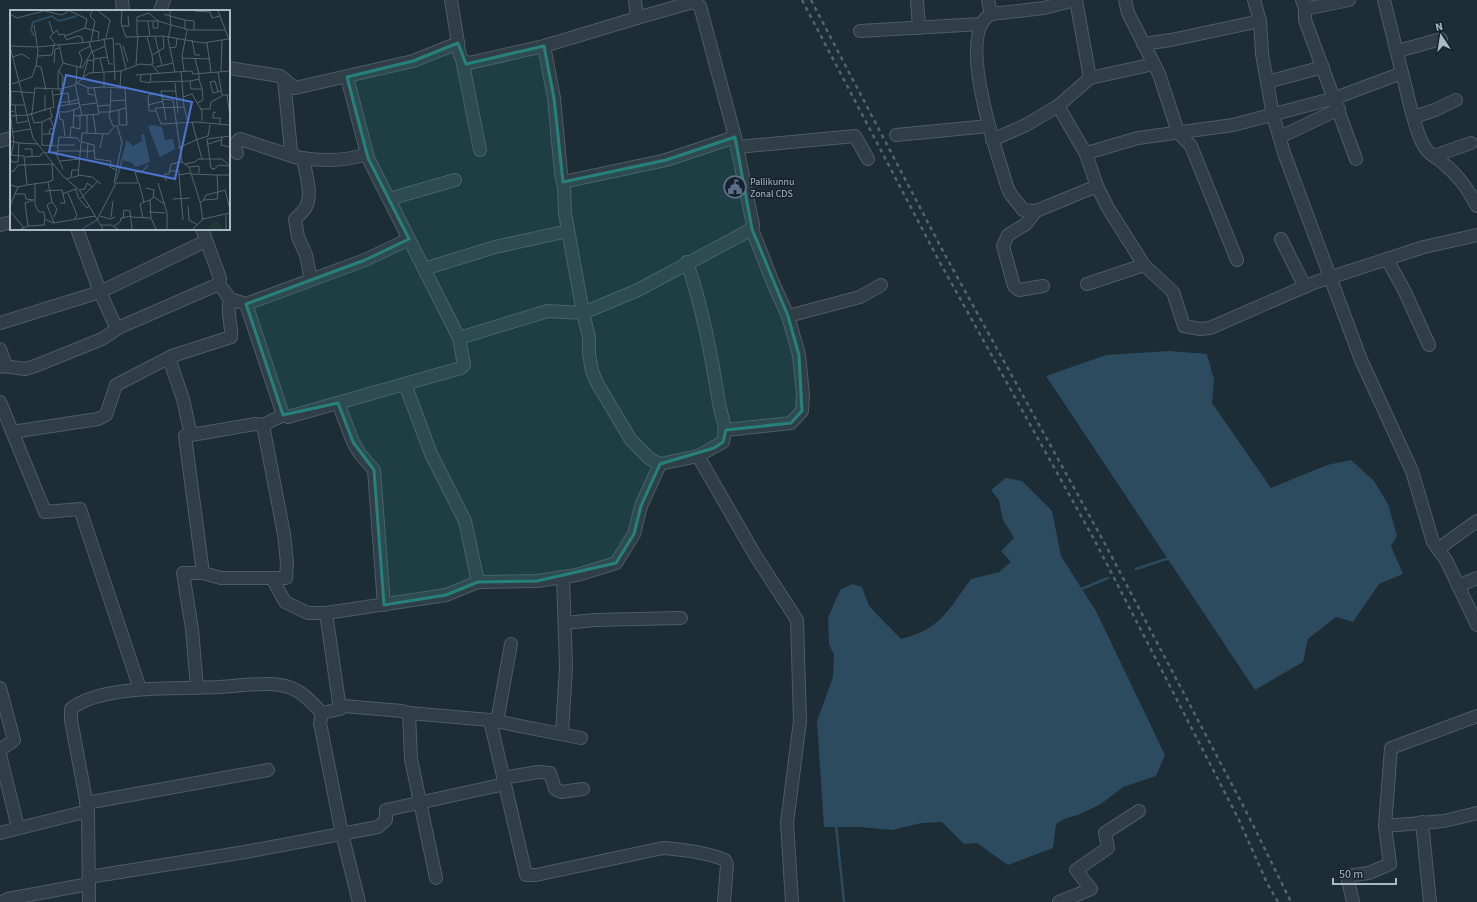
<svg xmlns="http://www.w3.org/2000/svg" width="1477" height="902" font-family="'Source Sans 3',sans-serif">
  <rect width="100%" height="100%" fill="#1c2d36"/>
  <g fill="#2c4b5e">
    <path d="M1169,351L1207,354L1214,380L1212,403L1271,488L1327,465L1351,460L1374,481L1388,504L1397,536L1391,546L1403,574L1379,584L1353,622L1336,617L1308,639L1303,662L1255,690L1046,376L1106,355Z"/>
    <path d="M1006,478L1022,481L1052,511L1061,556L1096,611L1165,755L1156,776L1123,787L1101,804L1078,815L1064,819L1056,824L1053,848L1008,865L977,843L964,844L942,822L922,823L892,830L860,827H824L817,721L833,677L834,655L829,644L828,618L840,590L852,584L862,587L869,606L901,639C941,629 948,610 971,579L999,572L1011,562L1001,551L1014,538L1003,520L999,500L991,490Z"/>
  </g>
  <g fill="none" stroke-linecap="round" stroke-linejoin="round">
    <g stroke="#2c4b5e" stroke-width="2.5">
      <path d="M1136,569L1169,558"/>
      <path d="M1079,590L1108,578"/>
      <path d="M836,825L844,902"/>
    </g>
    <g stroke="#4d5c65" stroke-width="14">
      <g id="minor">
        <path d="M122,0L123,11"/>
        <path d="M635,0L637,18L693,2L700,6L735,137L753,225L752,229L638,290L583,313L589,337V354L592,371L597,383L631,440L650,459L660,464L698,456L755,555L797,620L800,721L787,823L792,902"/>
        <path d="M917,0L919,28"/>
        <path d="M988,0L991,14"/>
        <path d="M1075,0L1044,8L991,14C958,32 992,138 1001,167C1004,175 1006,186 1010,193C1014,199 1019,204 1023,210L1036,211L1097,186"/>
        <path d="M1076,0L1090,78"/>
        <path d="M1125,0L1128,13L1159,74L1178,132L1191,146L1237,260"/>
        <path d="M1254,0L1260,21"/>
        <path d="M1302,0L1305,9V20L1356,159"/>
        <path d="M1384,0L1402,73L1335,98L1233,125L1138,138L1090,152L1086,154L1097,186L1108,208L1144,265L1173,292L1184,326L1200,329L1210,328L1313,283L1424,247L1477,235"/>
        <path d="M1305,9L1349,0"/>
        <path d="M160,11L164,0"/>
        <path d="M860,31L981,24"/>
        <path d="M458,43C459,52 459,61 469,63L544,46L637,18"/>
        <path d="M1143,44L1171,40L1260,21L1262,54L1273,115L1284,153L1361,360L1412,471L1433,542L1446,560L1477,625"/>
        <path d="M1398,51L1441,39"/>
        <path d="M462,59L480,150"/>
        <path d="M229,68L280,76L295,88L413,61L458,43L451,0"/>
        <path d="M1402,73C1407,90 1416,138 1426,149C1430,155 1438,158 1443,163C1459,176 1467,188 1477,206"/>
        <path d="M284,79L291,151L295,157C319,161 344,162 367,154"/>
        <path d="M1267,82L1323,67"/>
        <path d="M1058,106L1086,154"/>
        <path d="M1414,117L1435,110L1456,100"/>
        <path d="M896,135L989,126"/>
        <path d="M1280,137L1339,109"/>
        <path d="M992,140L1026,125L1058,106L1090,78L1154,64"/>
        <path d="M0,141L11,138"/>
        <path d="M737,147L855,136L868,159"/>
        <path d="M237,153L234,144L240,139L295,157"/>
        <path d="M1434,156L1471,143"/>
        <path d="M303,158C305,172 313,194 306,207C304,211 299,215 295,219L298,237L306,255L311,280"/>
        <path d="M563,182L666,160L735,137"/>
        <path d="M389,199L455,180"/>
        <path d="M1036,211L1026,224L1008,235L1003,246L1014,286L1019,290L1043,286"/>
        <path d="M0,225L11,222"/>
        <path d="M77,229L100,292L206,241"/>
        <path d="M202,229L220,278L219,284L230,299L246,304L365,260L409,239"/>
        <path d="M1281,239L1305,287"/>
        <path d="M1387,259L1405,292L1429,345"/>
        <path d="M687,262C703,310 711,354 719,403C722,420 727,425 723,442L698,456"/>
        <path d="M424,269L495,247L568,231"/>
        <path d="M1087,284L1144,265"/>
        <path d="M246,304L283,415"/>
        <path d="M788,316L860,297L881,285"/>
        <path d="M0,323L100,292L117,329"/>
        <path d="M459,338L548,311L583,313L565,213L564,187L561,173L554,98L544,46"/>
        <path d="M0,349L4,360L0,367"/>
        <path d="M169,358L183,399L191,435L185,436L203,573"/>
        <path d="M3,366L25,369L35,366L102,339L120,327L219,284"/>
        <path d="M405,384L431,454L465,521L478,582"/>
        <path d="M0,402L45,512L80,509L140,689"/>
        <path d="M338,403L353,442L360,454L374,470L384,605"/>
        <path d="M726,430L791,423L802,411L803,395L799,355L788,316L773,283L752,229"/>
        <path d="M12,432L98,419L106,415L116,385L172,356L231,337C232,323 226,312 230,299"/>
        <path d="M191,435L256,424L263,425L283,415L288,417L461,368L464,365L459,338L368,158L347,77"/>
        <path d="M1438,549L1477,521"/>
        <path d="M272,578L285,602L308,613H326"/>
        <path d="M1458,586L1477,578"/>
        <path d="M565,623L595,620L681,618"/>
        <path d="M0,688L14,740L0,750"/>
        <path d="M197,688L192,629L183,573H203L221,578H286L287,563L284,534L263,425"/>
        <path d="M340,709L344,706L402,711L409,713L490,720L526,875H536L663,848C684,850 706,852 725,860L727,865L724,902"/>
        <path d="M322,713L340,709L326,613L446,595L478,582L537,581L577,575L616,563L634,534L641,506L660,464"/>
        <path d="M322,713L320,723L342,834L359,902"/>
        <path d="M409,713L411,759L436,878"/>
        <path d="M490,720L581,738"/>
        <path d="M497,722L511,644"/>
        <path d="M562,734L566,666L563,577"/>
        <path d="M0,755L18,827"/>
        <path d="M503,778L538,772L550,773L555,789L561,792L583,789"/>
        <path d="M86,803L268,770"/>
        <path d="M1422,822L1430,902"/>
        <path d="M1385,826L1444,821L1477,813"/>
        <path d="M0,833L88,811"/>
        <path d="M89,877L245,852L378,827L386,820V810L505,784"/>
        <path d="M2,902L8,899L89,884"/>
        <path d="M89,902L88,811L71,720V709C101,684 181,689 220,687C237,686 264,682 280,685C300,688 309,700 322,713"/>
        <path d="M1059,902L1091,889L1076,870L1108,848L1105,833L1139,811"/>
        <path d="M1353,902L1347,876L1369,873L1390,864L1385,826L1391,748L1477,716"/>
      </g>
    </g>
    <use href="#minor" stroke="#303e47" stroke-width="12"/>
    <g stroke="#51646f" stroke-width="2.5" stroke-dasharray="4 4" stroke-linecap="butt">
      <path d="M802,0L938,259L1095,541L1239,820L1267,883L1278,902"/>
      <path d="M811,0L945,255L1104,542L1249,817L1291,902"/>
    </g>
  </g>
  <path fill="#26807b" fill-opacity="0.2" stroke="#26807b" stroke-width="3" stroke-linejoin="round" d="M458,43L466,64L544,46L554,98L563,182L666,160L735,137L752,229L788,316L799,355L802,411L791,423L726,430L723,442L714,448L660,464L641,506L634,534L616,563L537,581L478,582L446,595L384,605L374,470L353,442L338,403L283,415L246,304L365,260L409,239L368,158L347,77L413,61Z"/>
  <defs>
    <g id="civic-ring" transform="scale(1.15)"><circle r="9.5" fill="#16232b" stroke="#5c6f8a" stroke-width="1.5"/><path d="M-.6-6.5H3V-4.5H.6V-3L4-1V1h2V6H-6V1h2V-1L-.6-3ZM-1.2 2.5V6h2.4V2.5Z" fill="#5c6f8a"/></g>
  </defs>
  <g fill-rule="evenodd">
    <use href="#civic-ring" x="735" y="187"/>
  </g>
  <g text-anchor="middle" stroke-width="3" stroke-linejoin="round" paint-order="stroke">
    <g font-size="10" fill="#a9bac5" stroke="#16232b" text-anchor="start">
      <text x="750" y="185">Pallikunnu<tspan x="750" dy="12">Zonal CDS</tspan></text>
    </g>
  </g>
  <g transform="translate(10 10)">
    <rect width="220" height="220" fill="#1c2d36"/>
    <path d="M203,211L209,212L213,219H198Z" fill="#1e3835"/>
    <path d="M144,115L152,117L155,130L163,129L165,139L150,147L138,116ZM134,124L140,152L126,157L121,152L111,150L117,130L123,136L132,131L131,125Z" fill="#2c4b5e"/>
    <path fill="none" stroke="#2c4b5e" stroke-width="2" d="M24,26L21,20L23,12L42,6L49,11L67,6M106,171L112,150M72,219L87,210"/>
    <path fill="none" stroke="#54656f" stroke-width="1" d="M35,1L52,5L59,1M60,1L77,9L75,18L89,22L88,29M88,1L100,10L96,28M112,1L111,13L116,27L153,26M160,1V6L175,10V20M184,1L200,2L202,8L210,6M208,1L220,32M0,4L7,8L34,1M175,10L184,11V20M39,11L43,23M127,11H148L161,15L160,6L154,4M138,12L140,27M143,12V18H148V11M24,15L28,41L26,56L31,57L36,80M111,16H119L118,6M127,25V7L139,3L148,11M55,26L75,18M137,27L142,45M145,27L152,55M56,30L68,26L72,27L73,33M182,30L185,45H190M81,31L85,11L80,6L82,1M197,33L201,62M45,34L40,27L47,20L49,25L54,24L56,29M105,34H110L116,59M49,35L53,53L72,58L82,41M0,36L27,37L79,32M0,36L23,128L52,165L70,181L93,219M95,36L99,54H103M113,36L118,52M160,38L166,37L167,28M82,42L95,36L94,28M28,46L42,45L44,34M2,47L12,44L20,49M172,48L200,49M84,49L98,47M90,49L93,61M185,49L189,64M44,53L45,39L49,38M141,54H143L142,45L154,38L153,26L193,33L218,29M126,55L128,25M146,57L163,53M70,58L72,49L69,42L80,36M49,61L53,67L52,77M111,61L110,78H115L116,98L100,102L99,106L103,116H107L112,132L104,173H129L134,192L140,190L141,208L146,219M171,61L174,97L145,98L151,114L186,112L219,115M174,61L172,46L177,20M211,61L212,30M165,62L182,61L183,64L220,61M208,62L212,85H220M83,63L84,47L79,32L103,28L105,70M126,65L165,62L158,29L161,15L180,20H215M131,65L130,71L140,73L141,64M73,67L78,50L84,51M180,71L181,79H192L189,69M141,72L180,71L189,69V64M66,73L67,57M67,73L79,63L111,61L130,54L142,55L149,63M165,73L168,103M2,74L22,67L26,56M65,74L72,106M78,77V84L84,85M94,77L110,78M48,79V62L53,53M0,81L24,83M1,81V95M208,82L205,71L200,72L203,83L211,81M51,84L58,83L59,92L69,89M35,85V101M43,85L51,84L50,79L62,76L67,73L79,78L94,77V63M217,85L220,106M173,87L182,84L192,101V111M152,89L163,90L172,152L179,157L190,192M100,91L116,90M187,93L193,90L192,79M0,95H14M5,95L7,113L18,111M71,95L86,93M138,95L153,91M49,96L69,93M87,96L100,95M174,97L178,112M190,99H200L201,92L212,86M146,101H139L138,87L140,84L152,85M49,102H57L69,98L70,95M89,102H100L101,79M206,102L203,103V108H210V115M21,103L24,113L32,112M22,103L25,78L50,79M77,105V123M83,105L86,123M0,106L18,105L44,97L42,80M64,106L89,104L84,78M220,108V123M156,110L151,81H166M182,112L192,149M110,115H117L116,98M109,116V100M63,118L64,99M3,122L20,119M32,124H43L42,136M39,124L40,119L44,118L40,108M55,126L53,110L50,109L48,97L49,93L53,92H59L60,95M60,127L61,117L70,119V106M212,127L211,135L220,137M186,130L198,126L200,115M0,131L9,133L8,152H2L0,147M72,132L84,135L85,149L101,151L100,157L106,160M9,133L28,134M198,134L211,130M31,135L48,136M32,135V112L42,107L40,99M48,135H65M90,138L93,124M168,138L186,130M14,139H22V146M47,141H84M34,143L47,142M0,145L14,146L15,155H8L4,161L0,162M1,145L4,132L0,102L4,101M15,147L30,146L33,142M77,148L78,133M50,151L70,149M42,154L43,170L38,172L42,192L37,195L44,213M175,154L185,152L188,149H212L220,156M179,157L189,156V163M53,159L47,146L49,127L67,128L70,132M204,159L201,158L197,129L220,126M203,160L209,155L219,156M159,161H169V165L180,163M180,164L207,165M68,165L82,167L91,174M169,165L173,210M61,167L62,160H69M56,169L68,166L72,123L98,124L104,117M156,171L155,164H159L161,154L172,152M128,172L125,162L133,161L138,155M25,173V195L29,202H34L35,209M148,173L157,203V219M0,175L8,177L17,175L15,155L43,154M17,175L38,172M65,178L69,189L73,187M136,178L144,180L143,188L140,190M70,180L75,179L77,173L83,177M35,181L52,180L55,193H50M208,182L215,180L220,200M58,183L67,205L64,210M4,184H15L16,189L24,190M52,184L66,179M73,186L88,171M143,186L154,194M163,189L180,188M70,190L77,198L79,196M194,190L207,189L208,182M42,192L47,199L44,207M0,196L8,177M178,196L179,210L188,215M0,201L14,218M139,202L155,203M216,205V219M90,206L100,209L105,207M101,207L103,191M121,207L141,208M133,208L130,194L134,192M113,209L114,200L120,201L122,219M87,210L106,173M193,210L190,192L193,191L196,185L208,182L207,165H220V173M90,215H101L108,219M18,216L15,193L23,190M104,216L110,212L111,208L121,206M11,219L18,216L34,215L35,209L43,213L85,206M183,219L193,209L220,203"/>
    <path fill="#4e74d1" fill-opacity="0.15" stroke="#4e74d1" stroke-width="2" d="M56,65L182,92L165,169L39,142Z"/>
    <rect width="220" height="220" fill="none" stroke="#a9bac5" stroke-width="2"/>
  </g>
  <g transform="translate(1441 36) rotate(348)" stroke="#16232b" stroke-width="3" paint-order="stroke">
  <path d="M0-3L7 15L0 10L-7 15Z" fill="#a9bac5"/>
  <text y="-6" font-size="11" font-weight="bold" text-anchor="middle" fill="#a9bac5">N</text>
  </g>
  <path d="M1333 878v6h63v-6" fill="none" stroke="#a9bac5" stroke-width="2"/>
  <text x="1339" y="878" font-size="12" fill="#a9bac5" stroke="#16232b" stroke-width="3" paint-order="stroke">50 m</text>
</svg>
